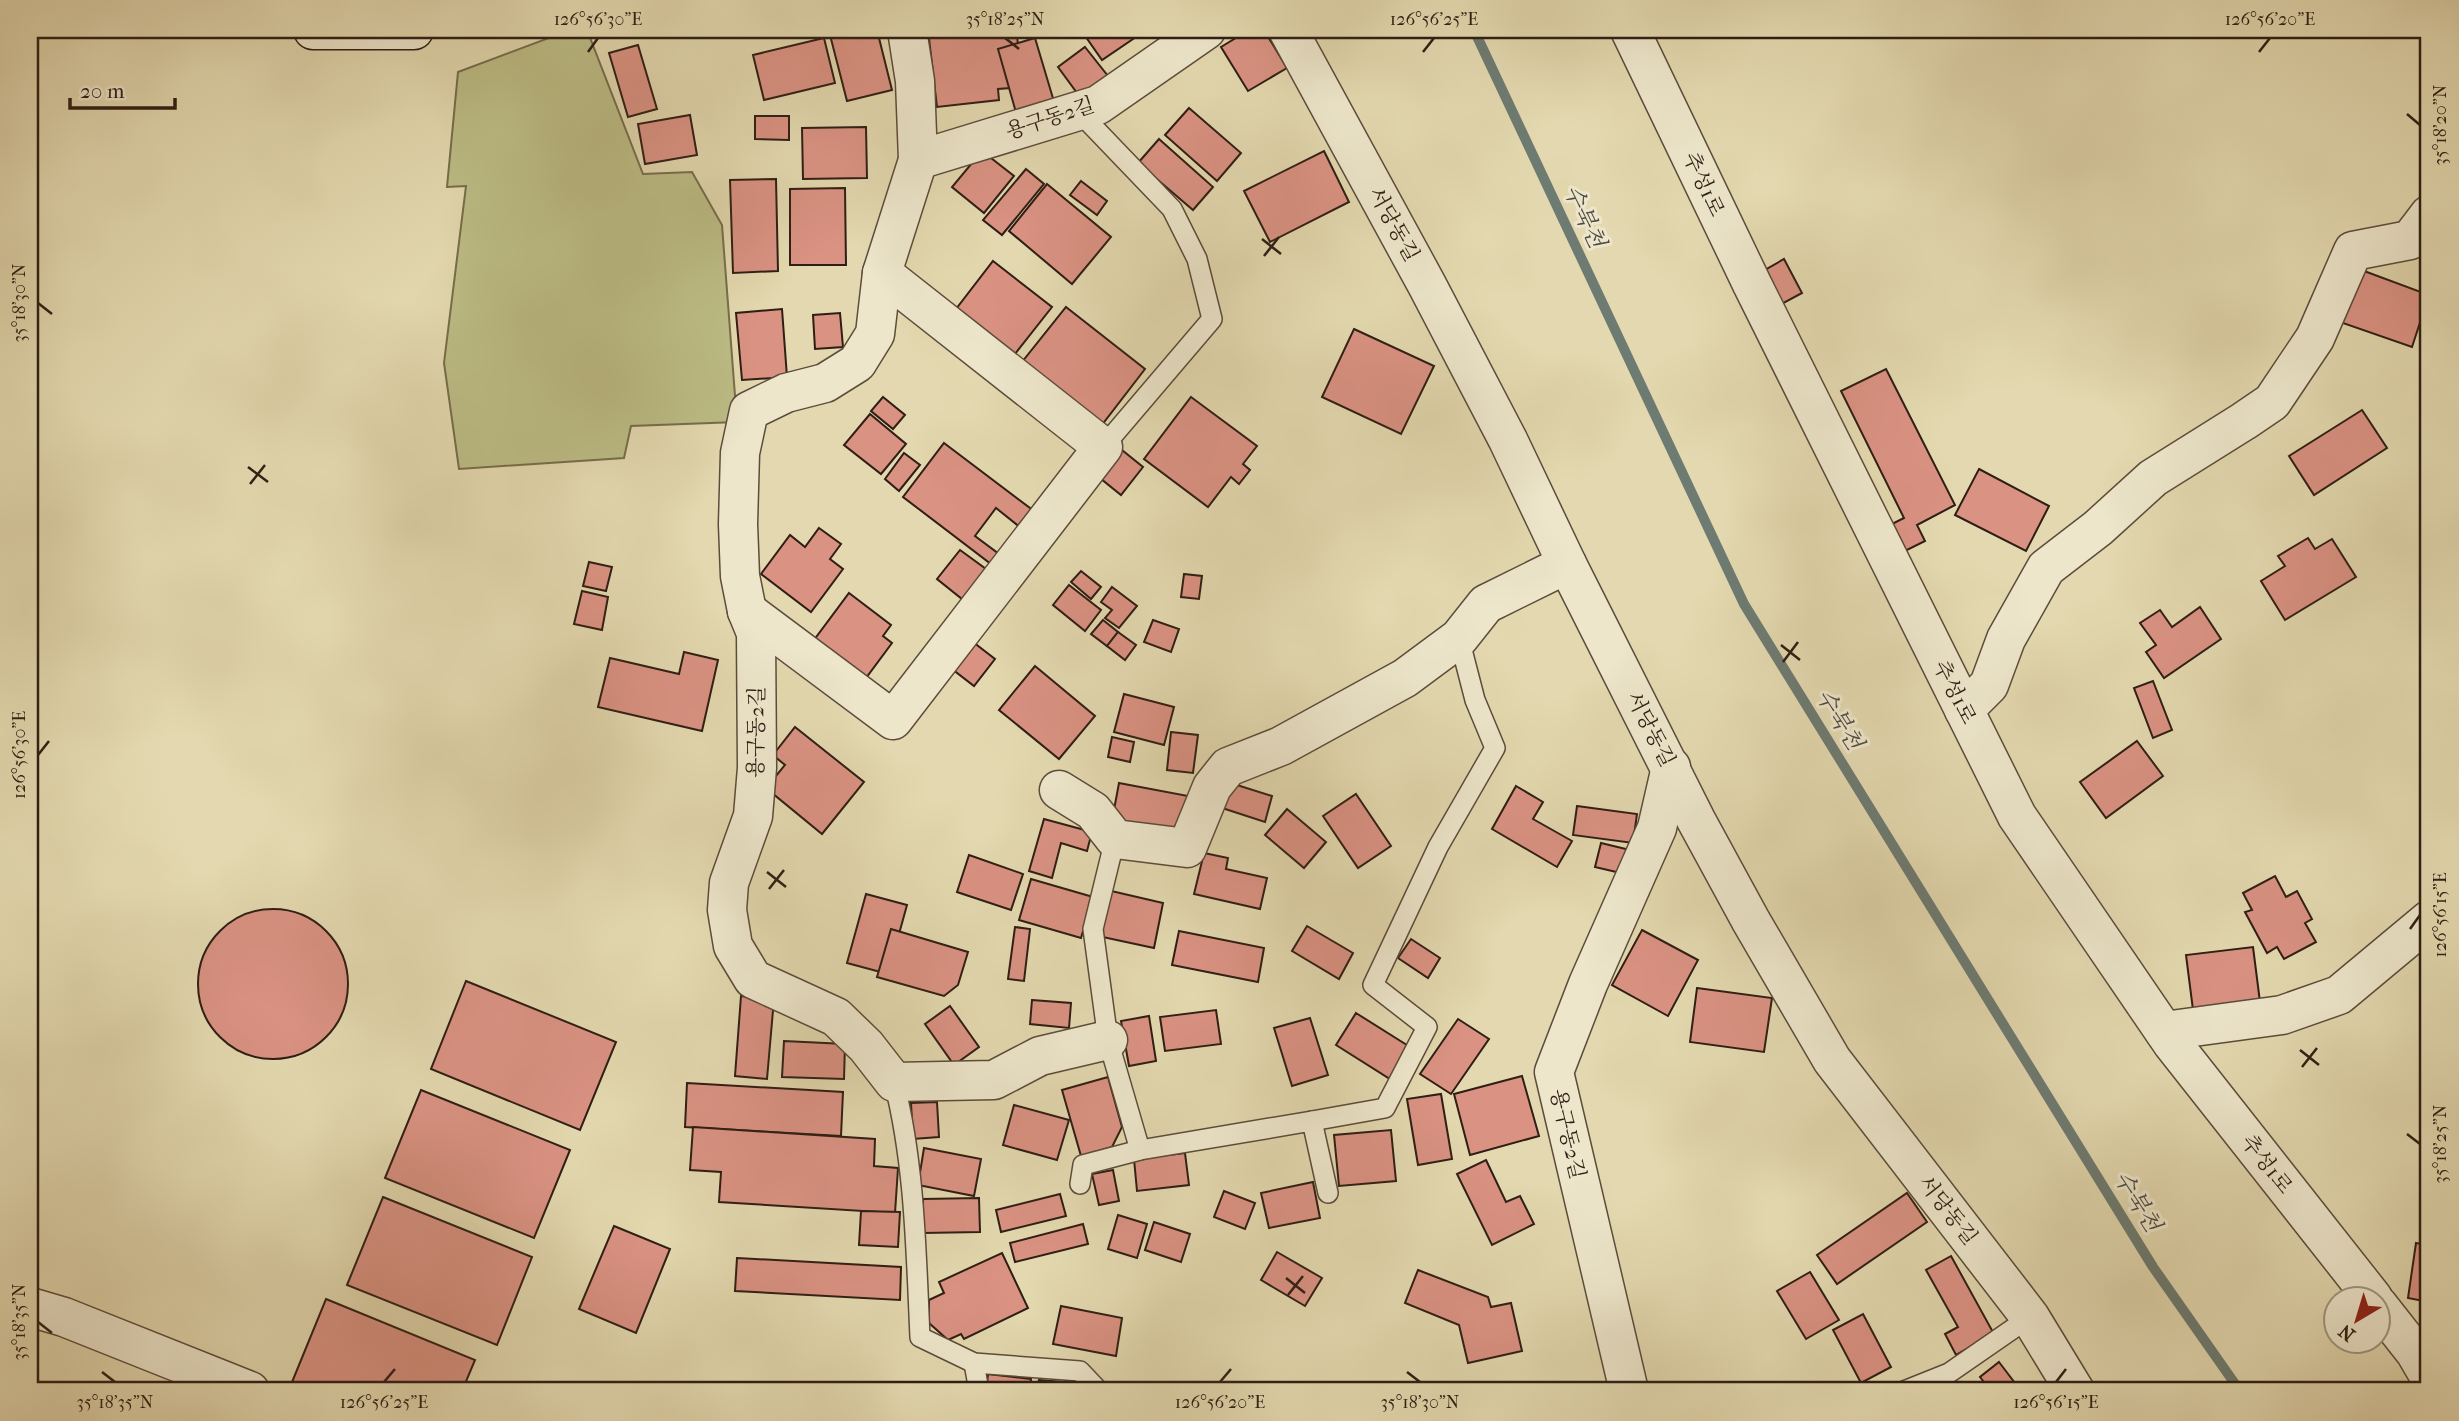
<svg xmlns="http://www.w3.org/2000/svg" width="2459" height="1421" font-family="'IM FELL French Canon','Noto Serif KR',serif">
  <rect width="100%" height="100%" fill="#e3d8af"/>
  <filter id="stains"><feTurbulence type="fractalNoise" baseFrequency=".00286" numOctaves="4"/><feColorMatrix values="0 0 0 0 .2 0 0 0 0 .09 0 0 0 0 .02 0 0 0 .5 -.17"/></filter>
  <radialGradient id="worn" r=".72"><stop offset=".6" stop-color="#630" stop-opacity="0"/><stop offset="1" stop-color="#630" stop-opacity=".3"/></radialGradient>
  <path fill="#bcbc85" stroke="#766d4c" stroke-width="2" d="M570,30H587L643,174L692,172L722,225L737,422L631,426L624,458L459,469L444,363L466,186L447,187L458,72Z"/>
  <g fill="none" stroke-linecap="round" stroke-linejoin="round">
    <path stroke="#6d7b72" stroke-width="10" d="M1474,30L1744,604L2153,1267L2240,1391"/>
  </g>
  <g fill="#da9283" stroke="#2f1e14" stroke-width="2">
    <path d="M853,30H877L892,90L847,101L830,35Z"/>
    <path d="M928,30H998L999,37L1017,36L1023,87L998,89L999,100L937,107Z"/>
    <path d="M1081,30H1132L1136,37L1102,60Z"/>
    <path d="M1249,30H1264L1287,68L1248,91L1221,47Z"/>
    <path d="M824,38L835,83L764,100L753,55Z"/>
    <path d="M1035,38L1055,105L1017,116L998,49Z"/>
    <path d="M638,45L657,109L628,117L609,53Z"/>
    <path d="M1085,47L1108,76L1080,97L1058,67Z"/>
    <path d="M1189,108L1241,153L1217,181L1165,135Z"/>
    <path d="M690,115L697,155L645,164L638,124Z"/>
    <path d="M755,116H789V140L755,139Z"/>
    <path d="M866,127L867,178L803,179L802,128Z"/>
    <path d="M1159,139L1213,187L1193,210L1138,163Z"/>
    <path d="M982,151L1014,176L984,213L952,187Z"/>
    <path d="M1324,151L1349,202L1270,242L1244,191Z"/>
    <path d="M1026,169L1044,184L1002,235L983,220Z"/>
    <path d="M776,179L778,271L733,273L730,180Z"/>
    <path d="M1081,181L1107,201L1097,215L1070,195Z"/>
    <path d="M1047,184L1111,237L1072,284L1009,231Z"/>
    <path d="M845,188L846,265H790V189Z"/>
    <path d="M1784,259L1802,293L1776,307L1758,274Z"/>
    <path d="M993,261L1052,307L1015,354L956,309Z"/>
    <path d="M2356,268L2429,295L2412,347L2337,321Z"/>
    <path d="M1066,307L1145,369L1098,430L1018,367Z"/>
    <path d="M782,309L787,377L742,380L736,313Z"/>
    <path d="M840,313L843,347L815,349L813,315Z"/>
    <path d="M1354,329L1434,366L1401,434L1322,397Z"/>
    <path d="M1886,369L1955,505L1917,525L1925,541L1899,554L1886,527L1904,518L1841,391Z"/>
    <path d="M883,397L905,415L893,429L871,411Z"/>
    <path d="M1191,397L1257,446L1243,464L1250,470L1239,484L1231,477L1208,507L1144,459Z"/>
    <path d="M2362,410L2387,448L2314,495L2289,456Z"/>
    <path d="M870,414L906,444L881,474L844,445Z"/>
    <path d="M944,443L1034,511L1021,528L996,508L975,536L999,554L991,564L903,497Z"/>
    <path d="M1117,446L1143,467L1121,495L1095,474Z"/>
    <path d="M904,453L920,465L899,491L885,479Z"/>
    <path d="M1979,469L2049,506L2026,551L1955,515Z"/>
    <path d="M819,528L841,544L830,559L843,569L811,612L761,574L790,535L805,547Z"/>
    <path d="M2308,538L2315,549L2332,539L2356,577L2285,620L2261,581L2285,566L2278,556Z"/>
    <path d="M960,550L986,569L962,599L937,579Z"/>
    <path d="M589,562L612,567L606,591L583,586Z"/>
    <path d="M1081,571L1101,587L1091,599L1071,582Z"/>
    <path d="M1184,574L1202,576L1199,599L1181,597Z"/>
    <path d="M1069,585L1101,610L1085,631L1053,605Z"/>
    <path d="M1112,587L1137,606L1119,628L1105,618L1112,610L1101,602Z"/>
    <path d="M582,591L608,597L602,630L574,624Z"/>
    <path d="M849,593L891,625L883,636L892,643L863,682L811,644Z"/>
    <path d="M2200,607L2221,639L2164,678L2146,652L2156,645L2140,623L2160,610L2172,627Z"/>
    <path d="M1103,620L1118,632L1107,646L1091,634Z"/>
    <path d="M1153,620L1179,629L1171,652L1144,642Z"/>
    <path d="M1118,632L1136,645L1125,660L1107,646Z"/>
    <path d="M973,642L995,659L974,686L952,669Z"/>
    <path d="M684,652L718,660L702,731L598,707L610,658L679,674Z"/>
    <path d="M1035,666L1095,716L1059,759L999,710Z"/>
    <path d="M2153,681L2172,730L2153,738L2134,688Z"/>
    <path d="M1124,694L1174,707L1164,745L1114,732Z"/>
    <path d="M795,727L864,782L822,834L766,788L785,765L773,755Z"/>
    <path d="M1171,732L1198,735L1193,773L1167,770Z"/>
    <path d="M1112,737L1134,742L1130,762L1108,757Z"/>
    <path d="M2137,741L2163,776L2106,818L2080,782Z"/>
    <path d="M1221,780L1272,796L1265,822L1213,805Z"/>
    <path d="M1119,783L1188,796L1179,839L1111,826Z"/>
    <path d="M1516,786L1543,802L1533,819L1572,841L1557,867L1492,829Z"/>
    <path d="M1356,794L1391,846L1358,868L1323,816Z"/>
    <path d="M1577,806L1637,814L1633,843L1573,835Z"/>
    <path d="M1287,809L1326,842L1304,868L1265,835Z"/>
    <path d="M1044,819L1092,832L1087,851L1061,843L1052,878L1029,871Z"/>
    <path d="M1601,843L1630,850L1625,874L1595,867Z"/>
    <path d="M1204,853L1228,858L1226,869L1267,878L1260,909L1194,894Z"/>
    <path d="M969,855L1023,874L1011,910L957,892Z"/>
    <path d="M2275,876L2286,897L2297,891L2312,919L2305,923L2316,942L2284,959L2277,947L2267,953L2245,912L2252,910L2243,893Z"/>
    <path d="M1031,879L1093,897L1081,938L1019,920Z"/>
    <path d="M1107,890L1163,903L1154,948L1098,936Z"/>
    <path d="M866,894L907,905L888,974L847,963Z"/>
    <circle cx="273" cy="984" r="75"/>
    <path d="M1307,926L1353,953L1339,979L1292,951Z"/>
    <path d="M1015,927L1030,929L1024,981L1008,979Z"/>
    <path d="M891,929L968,952L958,985L944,996L877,977Z"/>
    <path d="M1642,930L1698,960L1668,1016L1612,985Z"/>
    <path d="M1179,931L1264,948L1258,982L1172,965Z"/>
    <path d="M1411,939L1440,958L1428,978L1398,958Z"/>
    <path d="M2253,947L2260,1002L2193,1010L2186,955Z"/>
    <path d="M466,981L616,1042L580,1130L431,1069Z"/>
    <path d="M1697,988L1772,998L1764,1052L1690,1042Z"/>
    <path d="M741,996L774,999L767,1079L735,1076Z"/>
    <path d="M1032,1000L1071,1003L1069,1028L1030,1024Z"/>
    <path d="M950,1006L979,1047L954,1065L925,1024Z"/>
    <path d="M1216,1010L1221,1044L1165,1051L1160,1017Z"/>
    <path d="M1356,1013L1410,1047L1390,1079L1336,1045Z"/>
    <path d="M1149,1016L1156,1061L1129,1066L1121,1021Z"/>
    <path d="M1310,1018L1328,1075L1292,1086L1274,1028Z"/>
    <path d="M1458,1019L1489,1039L1451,1094L1420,1074Z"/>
    <path d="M784,1041L845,1044L844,1079L782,1077Z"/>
    <path d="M1522,1076L1539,1136L1470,1155L1454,1094Z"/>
    <path d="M1108,1077L1122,1127L1112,1147L1081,1156L1062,1090Z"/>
    <path d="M687,1083L843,1092L841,1136L685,1127Z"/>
    <path d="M421,1090L570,1150L534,1238L385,1178Z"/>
    <path d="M1441,1094L1452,1159L1418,1165L1407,1099Z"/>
    <path d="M937,1102L939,1137L913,1139L911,1103Z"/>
    <path d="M1014,1105L1069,1120L1057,1160L1003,1145Z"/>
    <path d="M693,1127L875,1139L874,1166L898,1168L895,1213L719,1202L721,1172L690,1170Z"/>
    <path d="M1391,1130L1396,1181L1339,1186L1334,1135Z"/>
    <path d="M924,1148L981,1159L974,1196L918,1185Z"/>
    <path d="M1185,1153L1189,1185L1137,1191L1134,1159Z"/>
    <path d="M1486,1160L1506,1202L1520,1196L1534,1224L1492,1245L1457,1174Z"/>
    <path d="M1113,1170L1119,1201L1099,1205L1092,1174Z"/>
    <path d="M1313,1182L1320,1218L1269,1228L1261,1193Z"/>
    <path d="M1224,1191L1255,1203L1245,1229L1214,1217Z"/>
    <path d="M1907,1193L1927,1222L1837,1284L1817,1255Z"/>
    <path d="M1060,1194L1066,1216L1001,1232L996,1210Z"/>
    <path d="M383,1197L532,1257L497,1345L347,1285Z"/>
    <path d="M979,1198L980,1232L923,1233V1199Z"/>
    <path d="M861,1211L900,1212L898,1247L859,1245Z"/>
    <path d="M1118,1215L1147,1224L1137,1258L1108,1249Z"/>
    <path d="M1154,1222L1190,1234L1181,1262L1145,1250Z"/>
    <path d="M1083,1224L1088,1244L1015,1262L1010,1243Z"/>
    <path d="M614,1226L670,1249L636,1333L579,1309Z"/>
    <path d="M2416,1243L2429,1245V1302L2408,1298Z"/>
    <path d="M1277,1252L1322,1278L1305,1306L1261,1280Z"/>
    <path d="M1002,1253L1028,1308L964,1339L961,1334L948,1340L929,1323V1300L944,1293L939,1282Z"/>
    <path d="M1951,1256L1994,1334L1956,1355L1945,1334L1958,1327L1926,1270Z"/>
    <path d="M737,1258L901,1267L900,1300L735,1291Z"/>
    <path d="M1418,1270L1488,1297L1491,1307L1511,1303L1522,1351L1468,1363L1459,1325L1405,1303Z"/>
    <path d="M1810,1272L1839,1320L1806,1339L1777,1291Z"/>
    <path d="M326,1299L475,1360L462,1391H301L290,1387Z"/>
    <path d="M1061,1306L1122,1318L1116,1356L1053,1344Z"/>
    <path d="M1863,1314L1891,1367L1861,1383L1833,1330Z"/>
    <path d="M1999,1362L2021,1391H1991L1980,1377Z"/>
    <path d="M988,1374L1031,1379L1030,1391H986Z"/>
    <path d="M1039,1380L1074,1383L1081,1391H1034Z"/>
  </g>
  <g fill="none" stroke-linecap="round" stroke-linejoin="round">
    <g stroke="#5c4c3b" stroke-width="22">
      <g id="lane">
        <path d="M1078,111L1172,209L1197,259L1212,319L1103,447"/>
        <path d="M1115,839L1093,929L1108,1040L1140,1150"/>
        <path d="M894,1082C915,1165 916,1252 920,1337L974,1363L1080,1371L1099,1391"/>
        <path d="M1312,1121L1385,1108L1427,1027L1373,985L1438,847L1495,748L1475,700L1459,638"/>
        <path d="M1080,1184L1083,1165L1140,1150L1312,1121L1328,1193"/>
        <path d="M974,1363L979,1391"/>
        <path d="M1904,1391L1949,1373L2030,1317"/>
      </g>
    </g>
    <g stroke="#5c4c3b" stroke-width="41">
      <g id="street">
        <path d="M907,30L915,81L918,160L882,273L875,334L857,363L825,383L786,393L749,411L740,453L738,524L740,576L747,611L756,633L757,768L753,816L729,883L727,910L733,946L753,979L836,1017L866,1046L894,1082L994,1080L1040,1056L1108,1040"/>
        <path d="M1288,30L1427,285L1508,440L1567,564L1696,820L1751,921L1832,1060L2030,1317L2075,1391"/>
        <path d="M1630,30L1752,284L2017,816L2172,1043L2373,1298"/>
        <path d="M918,160L1098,105L1206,30"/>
        <path d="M747,611L893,720L1103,447L882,273"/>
        <path d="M1964,710L1989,685L2006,639L2046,568L2098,528L2153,478L2244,421L2272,402L2315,338L2353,251L2410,240L2429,215"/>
        <path d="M1059,790L1093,811L1115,839L1187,848L1212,787L1228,767L1281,746L1405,678L1459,638L1486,604L1567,564"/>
        <path d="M2164,1031L2282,1015L2339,995L2429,920"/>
        <path d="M2378,1305L2415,1352L2429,1376"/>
        <path d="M30,1307L64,1317L250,1391"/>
        <path d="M1629,1391L1554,1072L1588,984L1657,828L1671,767"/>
      </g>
    </g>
    <g stroke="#2f1e14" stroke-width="41">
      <path id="secondary" d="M313,30H414"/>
    </g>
    <use href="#lane" stroke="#ede6cb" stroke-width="19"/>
    <use href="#street" stroke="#ede6cb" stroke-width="38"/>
    <use href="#secondary" stroke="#ede6cb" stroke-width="38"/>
  </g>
  <path fill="none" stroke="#2f1e14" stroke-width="2.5" d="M1005,38L1019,49M588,52L598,38M1423,52L1434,38M2259,52L2270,38M2407,114L2420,125M1262,239L1281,254M1264,256L1279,237M38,303L52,314M248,467L268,482M250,484L265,465M1781,645L1800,660M1783,662L1798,642M38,755L49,741M767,872L786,887M769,889L784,870M2410,929L2420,915M2300,1050L2319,1065M2302,1067L2317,1048M2407,1134L2420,1144M1286,1278L1305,1293M1288,1295L1303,1276M38,1322L52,1333M102,1372L115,1382M1407,1372L1420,1382M384,1382L395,1369M1220,1382L1231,1369M2056,1382L2066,1369"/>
  <g text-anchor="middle" stroke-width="6" stroke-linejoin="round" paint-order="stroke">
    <g font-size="21" fill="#2f1e14" stroke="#ede6cb">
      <text transform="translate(1050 118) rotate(-18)" y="7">용구동2길</text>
      <text transform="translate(1704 184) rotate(65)" y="7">추성1로</text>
      <text transform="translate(1394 224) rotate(61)" y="7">서당동길</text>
      <text transform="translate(1955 692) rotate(63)" y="7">추성1로</text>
      <text transform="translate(1651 729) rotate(63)" y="7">서당동길</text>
      <text transform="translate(756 732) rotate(-89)" y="7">용구동2길</text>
      <text transform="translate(1568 1134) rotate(77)" y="7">용구동2길</text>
      <text transform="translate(2267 1164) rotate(52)" y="7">추성1로</text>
      <text transform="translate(1948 1210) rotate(52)" y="7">서당동길</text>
    </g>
    <g font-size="23" font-style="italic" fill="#4e4c43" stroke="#ede6cb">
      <text transform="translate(1585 216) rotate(65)" y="8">수북천</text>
      <text transform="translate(1840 719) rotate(58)" y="8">수북천</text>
      <text transform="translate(2138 1201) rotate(58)" y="8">수북천</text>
    </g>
  </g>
  <rect width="2459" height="1421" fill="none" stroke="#e3d8af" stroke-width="77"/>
  <g transform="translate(2357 1320) rotate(218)"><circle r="33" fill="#ede6cb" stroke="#a19682" stroke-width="2"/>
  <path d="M0-5L12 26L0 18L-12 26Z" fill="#8f2418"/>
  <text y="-10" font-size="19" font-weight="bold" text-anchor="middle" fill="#2f1e14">N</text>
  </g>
  <path d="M70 98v10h105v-10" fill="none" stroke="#2f1e14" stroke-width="3.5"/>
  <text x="80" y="98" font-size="21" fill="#2f1e14" stroke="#ede6cb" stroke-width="5" paint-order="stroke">20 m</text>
  <rect x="38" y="38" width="2382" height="1344" fill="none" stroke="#2f1e14" stroke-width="2.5"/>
  <g font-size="18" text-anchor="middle" fill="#2f1e14">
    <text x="598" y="25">126°56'30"E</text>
    <text x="1005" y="25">35°18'25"N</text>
    <text x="1434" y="25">126°56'25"E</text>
    <text x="2270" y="25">126°56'20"E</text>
    <text transform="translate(2440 125) rotate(-90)" y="6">35°18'20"N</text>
    <text transform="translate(19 303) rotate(-90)" y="6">35°18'30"N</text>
    <text transform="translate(19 755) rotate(-90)" y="6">126°56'30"E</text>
    <text transform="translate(2440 915) rotate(-90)" y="6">126°56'15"E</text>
    <text transform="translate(2440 1144) rotate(-90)" y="6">35°18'25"N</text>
    <text transform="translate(19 1322) rotate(-90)" y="6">35°18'35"N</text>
    <text x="115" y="1408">35°18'35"N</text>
    <text x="384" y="1408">126°56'25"E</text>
    <text x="1220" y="1408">126°56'20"E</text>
    <text x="1420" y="1408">35°18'30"N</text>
    <text x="2056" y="1408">126°56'15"E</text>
  </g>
  <rect width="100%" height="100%" filter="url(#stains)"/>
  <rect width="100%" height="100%" fill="url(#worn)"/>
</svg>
